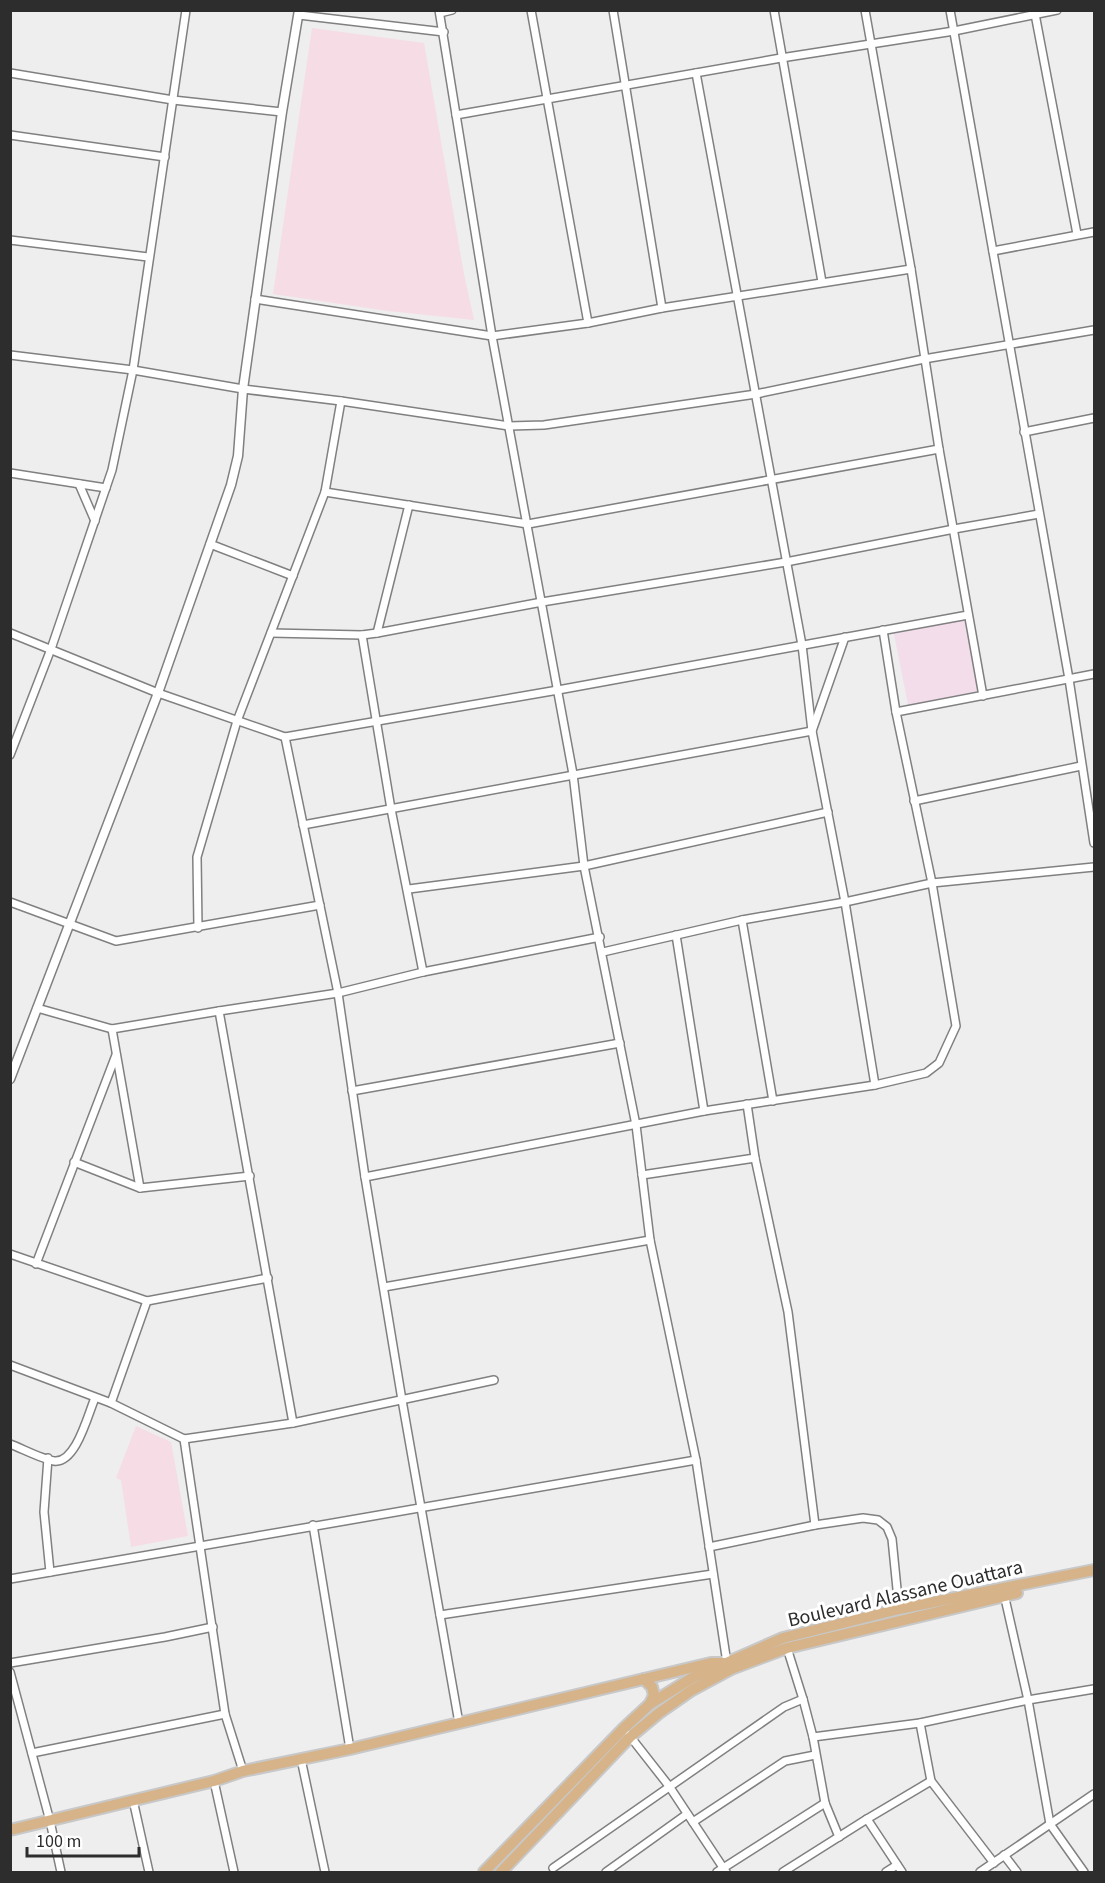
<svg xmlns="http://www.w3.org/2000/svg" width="1105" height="1883" font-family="'Source Sans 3',sans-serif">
  <rect width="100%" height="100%" fill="#eeeeef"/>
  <path fill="#f3ddeb" d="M964,619L979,691L908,705L894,634Z"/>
  <g fill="#f6dce5">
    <path d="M312,28L424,43L464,274L474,320L388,311L273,294Z"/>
    <path d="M136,1426L171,1442L188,1536L131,1547L121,1480L116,1478Z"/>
  </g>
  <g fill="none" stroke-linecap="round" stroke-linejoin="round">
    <g stroke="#808081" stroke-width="10">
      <g id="minor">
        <path d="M439,10L492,336L573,774L584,866L636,1125L650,1240L696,1460L727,1663"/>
        <path d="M531,10L588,323"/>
        <path d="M613,10L662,308"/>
        <path d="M774,10L822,282"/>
        <path d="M865,10L911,269L939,449L983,696"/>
        <path d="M950,10L1069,679L1094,843"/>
        <path d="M440,13L452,10"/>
        <path d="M1035,14L1077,234"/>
        <path d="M299,15L444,32"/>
        <path d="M10,73L173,100L282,112"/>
        <path d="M696,73L802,645L812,731L845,902L875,1085"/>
        <path d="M456,115L781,58L954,31L1057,10"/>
        <path d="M10,135L165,157"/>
        <path d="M10,240L148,257"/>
        <path d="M993,251L1094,232"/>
        <path d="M255,299L492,336L588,323L662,308L911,269"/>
        <path d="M10,355L133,370L243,389L341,401L509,426L544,425L756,394L924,359L1094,330"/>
        <path d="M1024,432L1094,418"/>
        <path d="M10,473L106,488"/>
        <path d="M79,484L95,521"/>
        <path d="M325,492L528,524L939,449"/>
        <path d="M210,544L293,576"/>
        <path d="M10,633L158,693L285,737L558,690L968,615"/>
        <path d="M271,633L362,635L377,633L542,602L786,562L954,529L1039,514"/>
        <path d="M377,633L409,505"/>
        <path d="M362,635L391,809L423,972"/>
        <path d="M896,712L1094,674"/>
        <path d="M285,737L338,993L365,1177L402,1400L459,1723"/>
        <path d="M10,755L51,649L112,470L133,370L186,10"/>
        <path d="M914,801L1081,766"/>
        <path d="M303,825L812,731L845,637"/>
        <path d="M409,889L584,866L828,812"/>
        <path d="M10,902L116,941L320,905"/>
        <path d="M742,920L773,1101"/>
        <path d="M198,928L197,857L237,721L325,492L341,401"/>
        <path d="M676,935L704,1111"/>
        <path d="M603,952L742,920L845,902L932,883L1094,867"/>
        <path d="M37,1008L112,1029L219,1011L338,993L423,972L600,937"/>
        <path d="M219,1011L293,1423"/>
        <path d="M112,1029L140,1188"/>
        <path d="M352,1091L620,1043"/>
        <path d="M747,1104L755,1158L788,1312L815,1525"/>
        <path d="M74,1162L140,1188L250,1176"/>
        <path d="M642,1175L755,1158"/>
        <path d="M365,1177L704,1111L875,1085L926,1073L939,1063L956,1026L932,883L896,712L883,630"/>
        <path d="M10,1254L147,1301"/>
        <path d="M36,1264L116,1055"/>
        <path d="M384,1287L650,1240"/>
        <path d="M10,1365L111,1403L184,1439L293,1423L494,1380"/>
        <path d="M111,1403L147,1301L268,1278"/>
        <path d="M184,1439L225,1714L243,1771"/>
        <path d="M10,1444C23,1449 42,1459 54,1461C76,1464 88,1414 95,1398"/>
        <path d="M48,1458L44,1512L50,1572"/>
        <path d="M313,1525L350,1749"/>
        <path d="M709,1547L815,1525L863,1518L878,1520L887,1527L892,1539L899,1609"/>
        <path d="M10,1579L696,1460"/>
        <path d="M1004,1594L1028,1700L1050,1824L1084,1872"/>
        <path d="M440,1615L713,1574"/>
        <path d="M787,1648L803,1699L813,1737L825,1803L839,1837"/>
        <path d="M10,1663L165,1637L213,1627"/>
        <path d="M10,1672L50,1821L61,1872"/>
        <path d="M920,1723L931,1781L994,1863"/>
        <path d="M629,1735L669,1786L726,1872"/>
        <path d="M813,1737L920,1723L1028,1700L1094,1689"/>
        <path d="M32,1753L225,1714"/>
        <path d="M301,1759L325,1872"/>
        <path d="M214,1781L234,1872"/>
        <path d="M133,1800L149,1872"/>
        <path d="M867,1819L902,1872"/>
        <path d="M693,1822L785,1761L815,1755"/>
        <path d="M1004,1855L1017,1872"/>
        <path d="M553,1868L784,1707L803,1699"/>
        <path d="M606,1872L687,1814"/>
        <path d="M717,1872L825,1803"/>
        <path d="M783,1872L867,1819L931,1781"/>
        <path d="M886,1872L897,1865"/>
        <path d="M980,1872L1094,1794"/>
      </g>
    </g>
    <g stroke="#808081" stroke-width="11">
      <path id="tertiary" d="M10,1079L158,693L231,485L238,456L243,389L282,112L299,10"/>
    </g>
    <g stroke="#c8c8c8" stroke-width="14">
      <g id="primary">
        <path d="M644,1679L652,1687L654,1695L650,1704"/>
        <path d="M10,1830L214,1781L243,1771L350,1749L711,1663H727L731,1669"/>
        <path d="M484,1872L624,1728L650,1704L692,1678L783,1638L899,1609L1094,1570"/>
        <path d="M501,1872L630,1737L659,1713L692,1690L731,1669L787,1648L1017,1593"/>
      </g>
    </g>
    <use href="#minor" stroke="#fff" stroke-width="7"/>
    <use href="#tertiary" stroke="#fff" stroke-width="8"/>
    <use href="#primary" stroke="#d6b389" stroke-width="10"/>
  </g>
  <g text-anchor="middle" stroke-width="6" stroke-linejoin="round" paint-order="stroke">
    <g font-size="20" fill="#2d2d2d" stroke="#fff">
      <text transform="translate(905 1593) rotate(-13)" y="7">Boulevard Alassane Ouattara</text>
    </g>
  </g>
  <rect width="1105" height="1883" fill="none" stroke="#2d2d2d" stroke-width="24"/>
  <path d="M27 1847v9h112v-9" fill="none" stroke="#2d2d2d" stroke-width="3"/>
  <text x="36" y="1847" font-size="18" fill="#2d2d2d" stroke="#ffffff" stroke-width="4.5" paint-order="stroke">100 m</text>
</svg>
